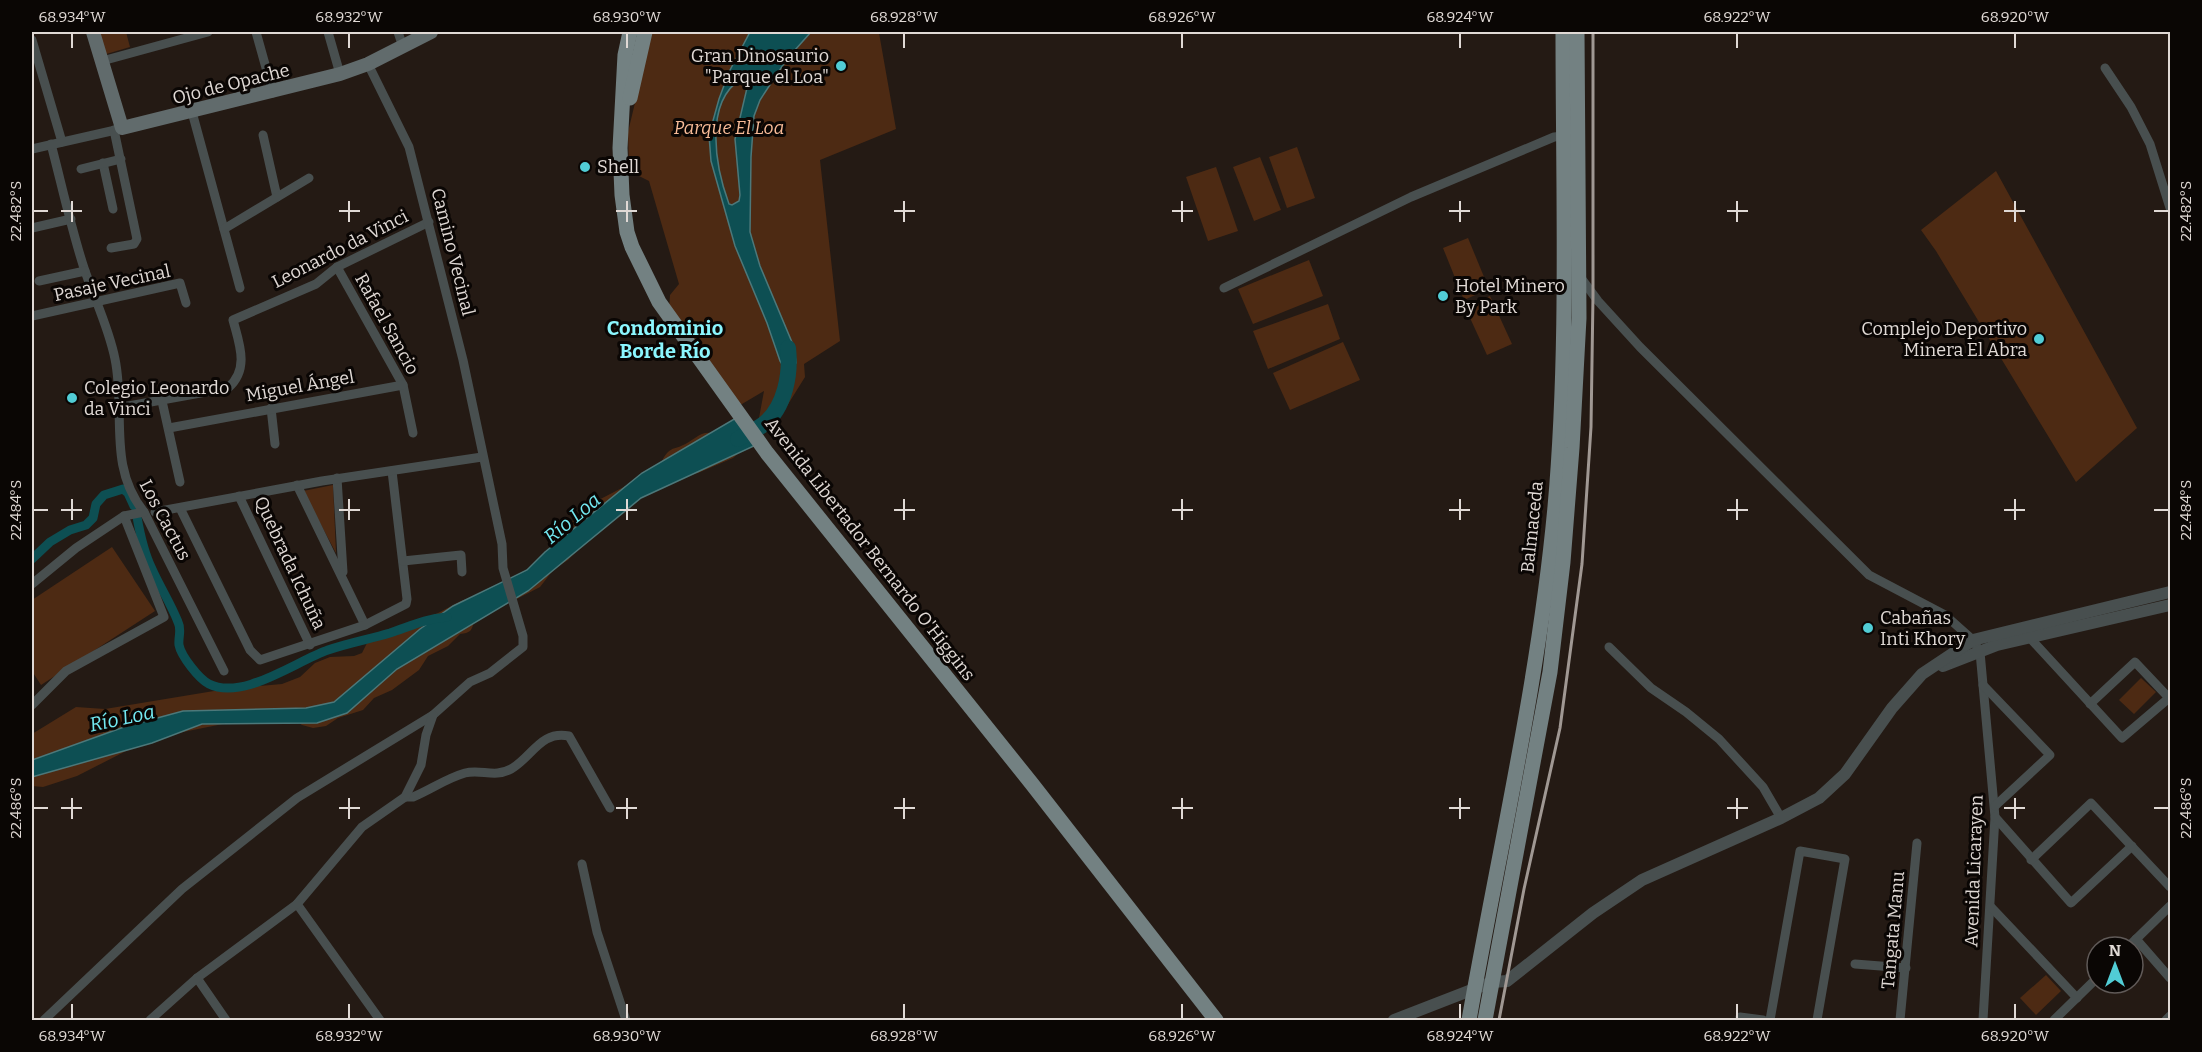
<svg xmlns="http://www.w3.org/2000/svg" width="2202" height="1052" font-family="Bitter,serif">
  <rect width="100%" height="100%" fill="#241a14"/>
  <g fill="#4d2a13">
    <path d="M97,32H126L130,47L103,55Z"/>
    <path d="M652,32H882L879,33L896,129L820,160L840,341L804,364L805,377L772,430L761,434L733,458L698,473L659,481L593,534L568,560L554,569L540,587L474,621C472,631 470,633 460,634L448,646L428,656L419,670L392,690L374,698L363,710L338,718L326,726L313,728L302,725L295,720H243L168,735L132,748L77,776L43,787L32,786V734L76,707L105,709L226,689L282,684L300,677L315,663L330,657L354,656L362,653L367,643L386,634L438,613L461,601L514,581L552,549L555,540L587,506L641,478L645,472C663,474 658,462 668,452C672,448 677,448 681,446C698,439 701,427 721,436L754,423L759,418L764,391L742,404H736L669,310L670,295L679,284L649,181L629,171L628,132Z"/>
    <path d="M1297,147L1315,198L1287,208L1269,157Z"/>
    <path d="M1260,157L1281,210L1254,221L1233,167Z"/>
    <path d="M1216,167L1238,231L1208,241L1186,177Z"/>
    <path d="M1996,171L2137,428L2076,482L1936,251L1921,230Z"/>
    <path d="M1468,238L1489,289L1464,300L1443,248Z"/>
    <path d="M1309,260L1323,296L1253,324L1238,289Z"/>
    <path d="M1490,296L1512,344L1487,355L1465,307Z"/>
    <path d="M1328,304L1340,339L1268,369L1253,331Z"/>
    <path d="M1343,342L1360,380L1290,410L1273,373Z"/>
    <path d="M333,485L336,553L303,491Z"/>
    <path d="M112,547L155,611L41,685L32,671V600Z"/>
    <path d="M2141,678L2156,692L2134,714L2119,700Z"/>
    <path d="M2046,975L2061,991L2036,1015L2020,998Z"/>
  </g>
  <g fill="#0d4f53" stroke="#4c787a" stroke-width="1.5" fill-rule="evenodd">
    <path d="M750,32H811L787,59L760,100L754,116L751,157L750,232L760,266L794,347L796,363L789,369L783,366L780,361L767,323L735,246L711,161L709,135L719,99L729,72ZM741,79L745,82L747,88L735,139L740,195L739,201L732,205L729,204C716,169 703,103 741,79Z"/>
    <path d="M736,418L756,445L641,498L528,591L397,669L347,713L317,723L202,724L152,743L32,777V760L124,727L183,711L306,708L334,702L420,629L453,606L527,570L545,552L642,473Z"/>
  </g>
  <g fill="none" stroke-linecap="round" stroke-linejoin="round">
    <g stroke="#0d4f53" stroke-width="9">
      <path d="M137,517C140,534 144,553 152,569C160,587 171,604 178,622C182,630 178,637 179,645C181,656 199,679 209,684C243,701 296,661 328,650C348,643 370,639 390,633C411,626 424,619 447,617"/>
      <path d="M32,559L50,542L70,530L86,525L93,518L96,504L104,495L123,489L128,493L134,506"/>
    </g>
    <path stroke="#0d4f53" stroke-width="16" d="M738,439C747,434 756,430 764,424C785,407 791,374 788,348"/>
    <g stroke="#484f4f" stroke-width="9">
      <path d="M256,32L273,93"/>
      <path d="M328,32L340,74"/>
      <path d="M398,32L403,47"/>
      <path d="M32,40L62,142"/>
      <path d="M102,61L208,32"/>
      <path d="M2105,68L2131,107L2150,144L2170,208"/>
      <path d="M192,112L240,288"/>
      <path d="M263,135L277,197"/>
      <path d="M51,144C62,186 71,228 84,268C94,298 109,328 115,359C126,412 107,466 144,512L224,671"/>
      <path d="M32,149L120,129"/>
      <path d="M103,163L113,209"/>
      <path d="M81,169L121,159"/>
      <path d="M32,228L71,219"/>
      <path d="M224,229L309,178"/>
      <path d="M111,248L134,244L137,239L114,130"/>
      <path d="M337,267L403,385L413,433"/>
      <path d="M1581,278L1598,301L1640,347L1869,575L1945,615L1973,640L1980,652L1995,817L1983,1020"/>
      <path d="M39,281L85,271"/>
      <path d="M1224,288L1411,197L1554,137L1563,136"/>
      <path d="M32,316L180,283L186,303"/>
      <path d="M162,401L180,482"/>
      <path d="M123,407L228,388C250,369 239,343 233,320L316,284L337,267L429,222"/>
      <path d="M271,408L275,444"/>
      <path d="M169,428L403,385"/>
      <path d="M337,478L343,572"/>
      <path d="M297,485L365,625"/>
      <path d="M239,496L310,645"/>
      <path d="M180,508L250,650L260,660L365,625L406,604L407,599L392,471"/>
      <path d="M155,512L322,481L482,457"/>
      <path d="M403,561L461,555L462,572"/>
      <path d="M32,584L76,548L124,516L144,512"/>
      <path d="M2030,638L2122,738L2169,698"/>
      <path d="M1609,647L1651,688L1686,712L1719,739L1763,787L1781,818"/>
      <path d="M1983,685L2050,755L1995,806"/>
      <path d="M2090,704L2135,662L2170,699"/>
      <path d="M32,705L66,671L164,617L124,516"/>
      <path d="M405,797H413C430,790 447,778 465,773C481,769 495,778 511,769C532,757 541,730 569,736L610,808"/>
      <path d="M1995,817L2071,903L2132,846"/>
      <path d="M2031,860L2091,803L2170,887"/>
      <path d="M582,864L597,932L626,1020"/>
      <path d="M297,904L380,1020"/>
      <path d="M1991,907L2077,998"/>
      <path d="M2136,939L2170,978"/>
      <path d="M2128,947L2170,906"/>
      <path d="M1855,964L1906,968"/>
      <path d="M197,978L226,1020"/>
      <path d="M1740,1017L1763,1020"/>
      <path d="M44,1020L182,889L297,798L433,715L470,682L490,673L523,647V636L503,568L502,544L463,360L409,147L368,64"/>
      <path d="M150,1020L197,978L297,904L362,827L405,797L421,765L426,735L433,715"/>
      <path d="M1770,1020L1800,851L1845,859L1817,1020"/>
      <path d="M1900,1020L1917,843"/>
      <path d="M2054,1020L2097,978"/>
      <path d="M2166,1020L2170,1016"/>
    </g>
    <g stroke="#484f4f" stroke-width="12">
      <path d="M1943,666L1997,645L2170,605"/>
      <path d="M1394,1020L1492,982L1507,981L1593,913L1642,880L1781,818L1819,798L1845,774L1892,708L1922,674L1973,640L2170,592"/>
    </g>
    <path stroke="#616b6c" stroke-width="14" d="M93,32L122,128L340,74L368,64L431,32"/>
    <g stroke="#738182" stroke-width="15">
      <path d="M630,32L625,55L620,148L622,195L627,232L632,247L659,302L767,453L1032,784L1216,1020"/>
      <path d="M630,98L645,32"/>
      <path d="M1469,1020C1499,850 1539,680 1555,507C1569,349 1563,190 1563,32"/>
      <path d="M1485,1020L1550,672L1563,562L1572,448L1579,318L1577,32"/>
    </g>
    <path stroke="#a09893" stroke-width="3" d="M1499,1020L1524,889L1560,728L1582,564L1591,427L1593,296V32"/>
  </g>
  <path fill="none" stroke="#e0d9d5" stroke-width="2" d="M72,33V48M349,33V48M627,33V48M904,33V48M1182,33V48M1460,33V48M1737,33V48M2015,33V48M72,201V222M349,201V222M627,201V222M904,201V222M1182,201V222M1460,201V222M1737,201V222M2015,201V222M33,211H48M61,211H82M339,211H360M616,211H637M894,211H915M1172,211H1193M1449,211H1470M1727,211H1748M2004,211H2025M2154,211H2169M72,499V520M349,499V520M627,499V520M904,499V520M1182,499V520M1460,499V520M1737,499V520M2015,499V520M33,510H48M61,510H82M339,510H360M616,510H637M894,510H915M1172,510H1193M1449,510H1470M1727,510H1748M2004,510H2025M2154,510H2169M72,798V819M349,798V819M627,798V819M904,798V819M1182,798V819M1460,798V819M1737,798V819M2015,798V819M33,808H48M61,808H82M339,808H360M616,808H637M894,808H915M1172,808H1193M1449,808H1470M1727,808H1748M2004,808H2025M2154,808H2169M72,1004V1019M349,1004V1019M627,1004V1019M904,1004V1019M1182,1004V1019M1460,1004V1019M1737,1004V1019M2015,1004V1019"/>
  <g fill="#51ccd5" stroke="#0a0604" stroke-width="2">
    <circle cx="841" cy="66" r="6"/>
    <circle cx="585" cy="167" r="6"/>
    <circle cx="1443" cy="296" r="6"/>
    <circle cx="2039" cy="339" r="6"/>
    <circle cx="72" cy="398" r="6"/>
    <circle cx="1868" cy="628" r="6"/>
  </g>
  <g text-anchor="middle" stroke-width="6" stroke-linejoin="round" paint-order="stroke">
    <g font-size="18" fill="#e0d9d5" stroke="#0a0604" text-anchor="start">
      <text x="829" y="62" text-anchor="end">Gran Dinosaurio<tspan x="829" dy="21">"Parque el Loa"</tspan></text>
      <text x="597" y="173">Shell</text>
      <text x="1455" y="292">Hotel Minero<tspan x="1455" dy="21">By Park</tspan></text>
      <text x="2027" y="335" text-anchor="end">Complejo Deportivo<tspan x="2027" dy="21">Minera El Abra</tspan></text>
      <text x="84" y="394">Colegio Leonardo<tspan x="84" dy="21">da Vinci</tspan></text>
      <text x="1880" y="624">Cabañas<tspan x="1880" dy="21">Inti Khory</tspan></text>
    </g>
    <g font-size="18" fill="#e0d9d5" stroke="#0a0604">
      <text transform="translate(231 84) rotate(-14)" y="6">Ojo de Opache</text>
      <text transform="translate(340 249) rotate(-27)" y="6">Leonardo da Vinci</text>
      <text transform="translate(453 252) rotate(76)" y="6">Camino Vecinal</text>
      <text transform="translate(112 283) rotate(-12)" y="6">Pasaje Vecinal</text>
      <text transform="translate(387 324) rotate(61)" y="6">Rafael Sancio</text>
      <text transform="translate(300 386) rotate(-10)" y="6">Miguel Ángel</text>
      <text transform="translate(165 520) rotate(62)" y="6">Los Cactus</text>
      <text transform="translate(1532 527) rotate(-84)" y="6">Balmaceda</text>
      <text transform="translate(870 549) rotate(52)" y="6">Avenida Libertador Bernardo O'Higgins</text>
      <text transform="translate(290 563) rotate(65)" y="6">Quebrada Ichuña</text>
      <text transform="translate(1974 871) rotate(-88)" y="6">Avenida Licarayen</text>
      <text transform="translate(1893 930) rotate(-85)" y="6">Tangata Manu</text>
    </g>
    <g font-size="18" font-style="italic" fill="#f9bc98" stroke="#0a0604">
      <text x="729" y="134">Parque El Loa</text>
    </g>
    <g font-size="20" font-weight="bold" fill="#8bf6fe" stroke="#0a0604">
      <text x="665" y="335">Condominio<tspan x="665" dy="23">Borde Río</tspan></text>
    </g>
    <g font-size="20" font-style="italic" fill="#73e9f2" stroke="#0a0604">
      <text transform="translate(572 518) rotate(-40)" y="7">Río Loa</text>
      <text transform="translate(122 718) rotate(-12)" y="7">Río Loa</text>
    </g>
  </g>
  <rect width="2202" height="1052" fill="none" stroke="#0a0604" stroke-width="66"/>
  <g transform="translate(2115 965)"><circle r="28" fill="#0a0604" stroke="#605a58" stroke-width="1.5"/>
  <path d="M0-4.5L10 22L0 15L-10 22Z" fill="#51ccd5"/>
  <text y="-9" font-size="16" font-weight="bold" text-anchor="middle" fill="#e0d9d5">N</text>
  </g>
  <rect x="33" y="33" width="2136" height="986" fill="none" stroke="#e0d9d5" stroke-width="2"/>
  <g font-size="15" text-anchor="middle" fill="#e0d9d5">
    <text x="72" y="22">68.934°W</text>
    <text x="349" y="22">68.932°W</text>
    <text x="627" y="22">68.930°W</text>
    <text x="904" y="22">68.928°W</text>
    <text x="1182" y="22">68.926°W</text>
    <text x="1460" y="22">68.924°W</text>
    <text x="1737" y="22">68.922°W</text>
    <text x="2015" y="22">68.920°W</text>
    <text transform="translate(16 211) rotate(-90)" y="5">22.482°S</text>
    <text transform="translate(2186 211) rotate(-90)" y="5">22.482°S</text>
    <text transform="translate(16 510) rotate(-90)" y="5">22.484°S</text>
    <text transform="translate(2186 510) rotate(-90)" y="5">22.484°S</text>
    <text transform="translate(16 808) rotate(-90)" y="5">22.486°S</text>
    <text transform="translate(2186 808) rotate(-90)" y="5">22.486°S</text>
    <text x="72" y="1041">68.934°W</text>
    <text x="349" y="1041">68.932°W</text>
    <text x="627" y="1041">68.930°W</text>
    <text x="904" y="1041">68.928°W</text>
    <text x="1182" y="1041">68.926°W</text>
    <text x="1460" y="1041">68.924°W</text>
    <text x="1737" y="1041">68.922°W</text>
    <text x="2015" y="1041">68.920°W</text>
  </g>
</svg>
